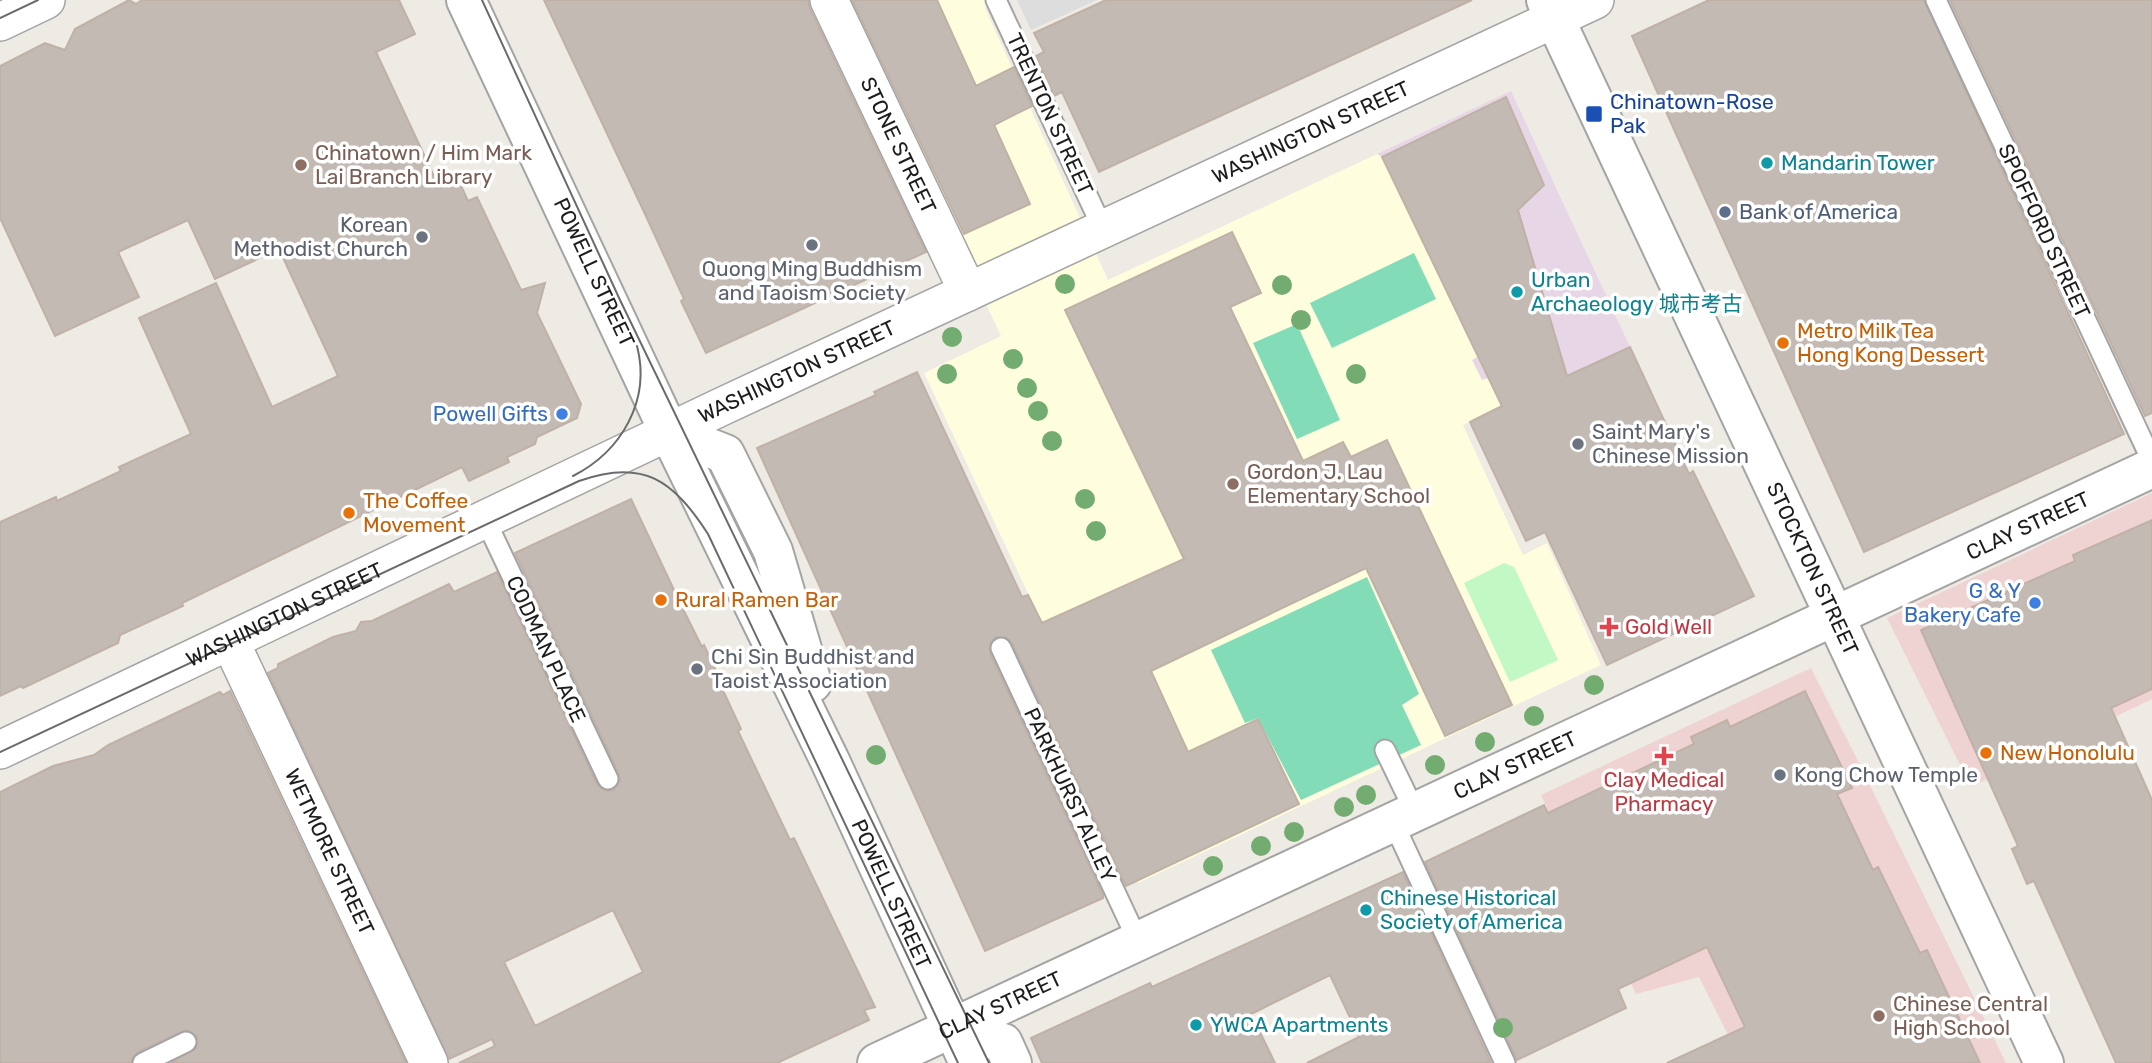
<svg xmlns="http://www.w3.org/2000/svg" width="2152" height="1063" font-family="Rubik,'Noto Sans SC',sans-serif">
  <rect width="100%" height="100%" fill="#eeeae4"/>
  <g fill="#efd3d3">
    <path d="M2152,493V699L1971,787L1887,618Z"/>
    <path d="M1811,668L1864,773L2006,1063H1742L1699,977L1636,994L1541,795Z"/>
  </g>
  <path fill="#e7d6e5" d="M1511,91L1630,347L1501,407L1488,379L1482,381L1472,360L1477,356L1382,157L1377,154Z"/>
  <path fill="#fefddd" d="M842,0H1002L985,8L1108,280L1377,154L1382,157L1477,357L1472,360L1482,380L1488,378L1501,407L1463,425L1523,555L1547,543L1601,665L1138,883L1022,638L1042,623L924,373L1001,336Z"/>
  <path fill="#c1f8c3" d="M1504,563L1514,567L1558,660L1510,682L1464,583Z"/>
  <g fill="#82dcb7">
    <path d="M1414,253L1436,299L1332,348L1310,303Z"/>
    <path d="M1297,324L1340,420L1297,439L1253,343Z"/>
    <path d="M1367,577L1419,694L1402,705L1421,745L1301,800L1258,718L1245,723L1211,650Z"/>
  </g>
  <path fill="#ddd" d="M1017,0H1097L1031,30Z"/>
  <g fill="#c3bab3" stroke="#c0b1a6" stroke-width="2" fill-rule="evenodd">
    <path d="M129,0L136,4L142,0H399L415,34L376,52L439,187L458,179L468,201L477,197L521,290L545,283L537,313L581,404L577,418L537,437L535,444L507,457L509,462L469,481L462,467L182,603L183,606L120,635L118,643L105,649L23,688L21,686L0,696V522L56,497L57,501L121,471L119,467L191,434L139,318L216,283L272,407L338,376L279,249L215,279L188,220L118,252L139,297L55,336L0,218V66L45,43L65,50L75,29Z"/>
    <path d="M544,0H808L810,9L926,252L706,353L681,301L684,299L645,214Z"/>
    <path d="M852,0H937L976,86L1014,67L1032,106L994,125L1030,204L964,234Z"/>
    <path d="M1106,0H1472L1099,172L1062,92L1054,96L1036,56L1044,52L1034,33Z"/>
    <path d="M1709,0H1924L2124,434L1864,552L1632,36Z"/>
    <path d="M1950,0H2152V413L2145,416Z"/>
    <path d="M1506,97L1544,185L1518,210L1567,376L1630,347L1689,474L1693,471L1754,596L1607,665L1545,532L1526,541L1470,422L1502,406L1382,157Z"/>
    <path d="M1232,232L1261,293L1230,307L1303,461L1343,442L1351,457L1387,440L1512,705L1445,736L1366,568L1151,671L1188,752L1258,719L1299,804L1126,886L1012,643L1007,638L996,637L991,642L990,653L1103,895V898L985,951L757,448L876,395L874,392L917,372L1022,597L1028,595L1042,623L1184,559L1065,310Z"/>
    <path d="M631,499L683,609L702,647L704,645L721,682H719L741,729L738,731L790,840L794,838L875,1007L864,1010L869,1020L777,1063H459L495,1046L492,1039L449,1059L268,673L278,668V664L333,637L356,631L361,622L372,621L449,584L454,592L497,572L597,784L606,791L614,790L620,781L619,774L515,553ZM613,910L643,972L535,1026L504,962Z"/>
    <path d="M2152,520V689L2111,708L2152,800V1063H2116L2034,881L2027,884L2012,849L2018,846L1921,630L2075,561L2073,555Z"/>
    <path d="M230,691L406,1063H171L196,1048L197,1036L186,1030L138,1052L133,1057L131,1063H0V792L53,766L94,755L108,745L159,721L220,692L223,695Z"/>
    <path d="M1805,691L1852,788L1837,794L1873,870L1878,867L1920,953L1927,950L1980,1063H1667L1745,1027L1707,947L1618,989L1626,1008L1517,1060L1425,862L1544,805L1548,813L1694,744L1691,737L1727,720L1730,727Z"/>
    <path d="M1403,872L1491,1063H1307L1359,1037L1330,975L1251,1014L1275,1063H1042L1031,1038L1150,983L1152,987Z"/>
  </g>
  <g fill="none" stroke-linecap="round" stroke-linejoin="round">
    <g stroke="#a4a4a4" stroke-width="23">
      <g id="service">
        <path d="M996,0L1103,229"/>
        <path d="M1936,0L2152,461"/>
        <path d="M485,519L608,779"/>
        <path d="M1001,648L1138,941"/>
        <path d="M1385,750L1415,812"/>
        <path d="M1393,822L1505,1063"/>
        <path d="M143,1063L186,1042"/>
      </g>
    </g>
    <g stroke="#a4a4a4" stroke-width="40">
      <g id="minor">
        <path id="s1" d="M829,0L968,292"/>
        <path d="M0,22L46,0"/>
        <path id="s2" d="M230,641L429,1063"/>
        <path id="s3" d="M0,750L723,406L1595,0"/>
      </g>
    </g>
    <g stroke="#a4a4a4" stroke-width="42">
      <g id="tertiary">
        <path id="s4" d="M466,0L669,432L830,761L969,1063"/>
        <path id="s5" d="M1546,0L2044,1063"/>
        <path d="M669,432L725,454L773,551L812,683"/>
        <path d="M952,1028L1003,1043L1012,1063"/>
        <path id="s6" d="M877,1063L2152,468"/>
      </g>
    </g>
    <use href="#service" stroke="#fff" stroke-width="19"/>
    <use href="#minor" stroke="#fff" stroke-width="37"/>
    <use href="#tertiary" stroke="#fff" stroke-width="38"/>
    <g stroke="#6b6b6b" stroke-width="2">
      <path d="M482,0L620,300L989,1063"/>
      <path d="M0,18L38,0"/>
      <path d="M573,476C622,451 651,400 637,346"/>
      <path d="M0,752L579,481C643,458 673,480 708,534L958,1063"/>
    </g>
  </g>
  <g fill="#72ac70">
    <circle cx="1065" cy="284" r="10"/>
    <circle cx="1282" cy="285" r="10"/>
    <circle cx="1301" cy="320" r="10"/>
    <circle cx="952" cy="337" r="10"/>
    <circle cx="1013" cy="359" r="10"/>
    <circle cx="947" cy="374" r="10"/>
    <circle cx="1356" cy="374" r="10"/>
    <circle cx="1027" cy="388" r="10"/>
    <circle cx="1038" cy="411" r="10"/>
    <circle cx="1052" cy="441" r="10"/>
    <circle cx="1085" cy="499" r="10"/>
    <circle cx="1096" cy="531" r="10"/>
    <circle cx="1594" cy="685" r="10"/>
    <circle cx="1534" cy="716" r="10"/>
    <circle cx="1485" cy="742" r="10"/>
    <circle cx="876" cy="755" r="10"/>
    <circle cx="1435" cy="765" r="10"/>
    <circle cx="1366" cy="795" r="10"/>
    <circle cx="1344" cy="807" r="10"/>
    <circle cx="1294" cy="832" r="10"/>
    <circle cx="1261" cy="846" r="10"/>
    <circle cx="1213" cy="866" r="10"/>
    <circle cx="1503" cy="1028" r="10"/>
  </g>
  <rect fill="#1a4fb4" stroke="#fff" stroke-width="2.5" x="1585" y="105" width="18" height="18" rx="3.5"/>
  <g fill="#0f9aa8" stroke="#fff" stroke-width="2.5">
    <circle cx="1767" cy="163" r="7"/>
    <circle cx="1517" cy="292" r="7"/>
    <circle cx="1366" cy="910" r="7"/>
    <circle cx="1196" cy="1025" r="7"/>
  </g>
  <g fill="#8d6e63" stroke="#fff" stroke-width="2.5">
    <circle cx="301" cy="165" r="7"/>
    <circle cx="1233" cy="484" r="7"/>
    <circle cx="1879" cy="1016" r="7"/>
  </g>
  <circle fill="#5c6f8a" stroke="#fff" stroke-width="2.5" cx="1725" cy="212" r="7"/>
  <g fill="#6b7280" stroke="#fff" stroke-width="2.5">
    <circle cx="422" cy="237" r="7"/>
    <circle cx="812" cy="245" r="7"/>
    <circle cx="1578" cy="444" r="7"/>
    <circle cx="697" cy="669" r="7"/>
    <circle cx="1780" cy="775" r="7"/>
  </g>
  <g fill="#e8710a" stroke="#fff" stroke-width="2.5">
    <circle cx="1783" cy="343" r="7"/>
    <circle cx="349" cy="513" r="7"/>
    <circle cx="661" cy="600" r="7"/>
    <circle cx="1986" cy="753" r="7"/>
  </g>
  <g fill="#3f7fe0" stroke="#fff" stroke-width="2.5">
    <circle cx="562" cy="414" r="7"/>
    <circle cx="2035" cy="603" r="7"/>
  </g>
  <g fill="#e0444e" stroke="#fff" stroke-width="2.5">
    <path d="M1605.5 616.5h7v7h7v7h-7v7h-7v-7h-7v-7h7z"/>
    <path d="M1660.5 745.5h7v7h7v7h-7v7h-7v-7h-7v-7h7z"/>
  </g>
  <g text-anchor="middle" stroke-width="7" stroke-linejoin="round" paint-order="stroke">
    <g font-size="21" fill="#164399" stroke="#fff" text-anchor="start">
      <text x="1610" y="109">Chinatown-Rose<tspan x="1610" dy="24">Pak</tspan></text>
    </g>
    <g font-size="21" fill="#1d1d1d" stroke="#fff">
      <text transform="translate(1050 114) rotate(65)" y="7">TRENTON STREET</text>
      <text dy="7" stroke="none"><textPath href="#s3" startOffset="1449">WASHINGTON STREET</textPath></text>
      <text dy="7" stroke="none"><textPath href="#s1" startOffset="161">STONE STREET</textPath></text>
      <text transform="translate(2044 231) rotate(65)" y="7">SPOFFORD STREET</text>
      <text dy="7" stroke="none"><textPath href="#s4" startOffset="301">POWELL STREET</textPath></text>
      <text dy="7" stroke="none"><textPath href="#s3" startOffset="882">WASHINGTON STREET</textPath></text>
      <text dy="7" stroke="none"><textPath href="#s6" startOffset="1270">CLAY STREET</textPath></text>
      <text dy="7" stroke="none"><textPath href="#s5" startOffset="628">STOCKTON STREET</textPath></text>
      <text dy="7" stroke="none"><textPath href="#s3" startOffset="315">WASHINGTON STREET</textPath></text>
      <text transform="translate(546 649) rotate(65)" y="7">CODMAN PLACE</text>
      <text dy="7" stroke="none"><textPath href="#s6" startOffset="704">CLAY STREET</textPath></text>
      <text transform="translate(1070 795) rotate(65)" y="7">PARKHURST ALLEY</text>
      <text dy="7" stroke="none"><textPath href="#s2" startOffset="233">WETMORE STREET</textPath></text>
      <text dy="7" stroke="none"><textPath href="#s4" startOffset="990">POWELL STREET</textPath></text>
      <text dy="7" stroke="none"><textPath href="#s6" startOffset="136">CLAY STREET</textPath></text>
    </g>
    <g font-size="21" fill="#785e54" stroke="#fff" text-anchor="start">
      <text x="315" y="160">Chinatown / Him Mark<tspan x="315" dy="24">Lai Branch Library</tspan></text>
      <text x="1247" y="479">Gordon J. Lau<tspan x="1247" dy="24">Elementary School</tspan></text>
      <text x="1893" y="1011">Chinese Central<tspan x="1893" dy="24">High School</tspan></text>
    </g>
    <g font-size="21" fill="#0d838f" stroke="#fff" text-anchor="start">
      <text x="1781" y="170">Mandarin Tower</text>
      <text x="1531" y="287">Urban<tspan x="1531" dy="24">Archaeology 城市考古</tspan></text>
      <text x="1380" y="905">Chinese Historical<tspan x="1380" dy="24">Society of America</tspan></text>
      <text x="1210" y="1032">YWCA Apartments</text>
    </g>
    <g font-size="21" fill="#4e5e75" stroke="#fff" text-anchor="start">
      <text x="1739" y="219">Bank of America</text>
    </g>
    <g font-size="21" fill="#5b616d" stroke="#fff" text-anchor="start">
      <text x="408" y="232" text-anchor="end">Korean<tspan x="408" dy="24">Methodist Church</tspan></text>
      <text x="812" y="276" text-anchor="middle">Quong Ming Buddhism<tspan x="812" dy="24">and Taoism Society</tspan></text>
      <text x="1592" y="439">Saint Mary's<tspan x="1592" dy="24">Chinese Mission</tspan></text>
      <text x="711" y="664">Chi Sin Buddhist and<tspan x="711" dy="24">Taoist Association</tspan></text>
      <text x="1794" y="782">Kong Chow Temple</text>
    </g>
    <g font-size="21" fill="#c56008" stroke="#fff" text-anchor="start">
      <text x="1797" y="338">Metro Milk Tea<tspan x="1797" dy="24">Hong Kong Dessert</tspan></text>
      <text x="363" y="508">The Coffee<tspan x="363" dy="24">Movement</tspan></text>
      <text x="675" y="607">Rural Ramen Bar</text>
      <text x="2000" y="760">New Honolulu</text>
    </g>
    <g font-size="21" fill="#366cbe" stroke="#fff" text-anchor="end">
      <text x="548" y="421">Powell Gifts</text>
      <text x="2021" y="598">G &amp; Y<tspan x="2021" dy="24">Bakery Cafe</tspan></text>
    </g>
    <g font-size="21" fill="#be3a42" stroke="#fff" text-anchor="start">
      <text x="1625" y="634">Gold Well</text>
      <text x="1664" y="787" text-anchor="middle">Clay Medical<tspan x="1664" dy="24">Pharmacy</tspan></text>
    </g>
  </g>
</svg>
